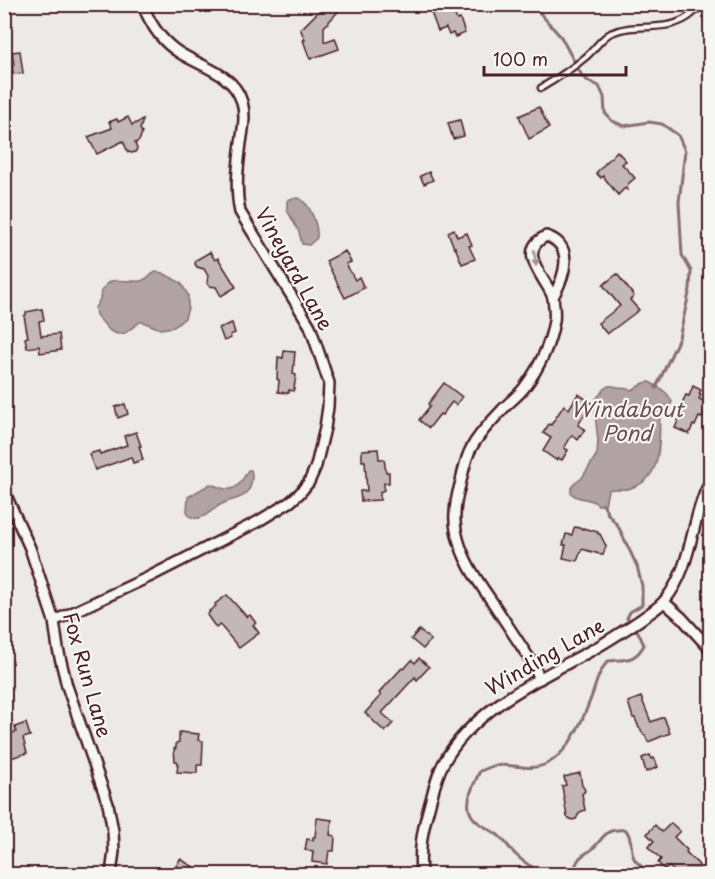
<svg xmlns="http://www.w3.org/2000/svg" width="715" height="879" font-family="'Playpen Sans',sans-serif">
  <rect width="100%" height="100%" fill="#ece9e6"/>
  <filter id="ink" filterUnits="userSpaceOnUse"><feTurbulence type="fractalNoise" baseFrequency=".0167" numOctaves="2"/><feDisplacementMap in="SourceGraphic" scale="12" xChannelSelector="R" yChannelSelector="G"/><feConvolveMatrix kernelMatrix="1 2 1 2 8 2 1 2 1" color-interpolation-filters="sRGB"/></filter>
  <g filter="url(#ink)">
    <g fill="#b1a2a3" stroke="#886e73" stroke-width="1.5">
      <path d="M299,198C311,205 318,225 317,238L309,245L302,244L299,232L287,210V201L290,199Z"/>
      <path d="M156,272L163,273L181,283L188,295V308L185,318L174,327L160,329L143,322H140L125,333L117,334L110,331L96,315L95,308L100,299L101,291C104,288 107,283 111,281C115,279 133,282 140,281C147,280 151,274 156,272Z"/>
      <path d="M649,382C657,386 669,392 672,402L670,406H663L660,407C658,437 667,481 627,489C621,490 615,488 608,490L605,505H598C591,496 579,502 571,493V488L574,484L582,478L597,454L598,441L595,414L596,399L604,389L608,386H613L632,390L644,383Z"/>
      <path d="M248,470H251C253,476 252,479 251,484C248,499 234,498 222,504C211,509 202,524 189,516L187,511L188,497L210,484C215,485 219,488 225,489C238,491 243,479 248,470Z"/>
    </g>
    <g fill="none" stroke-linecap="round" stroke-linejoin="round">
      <g stroke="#886e73" stroke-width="3">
        <path d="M532,4L561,37L582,76L588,81L599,86L604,97L605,113L612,121L624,126L649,122L662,124L678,135L685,151L679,202L682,255L691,271L690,289L679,338L656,388"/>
        <path d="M547,874C536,870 523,862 515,854C509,848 505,841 499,836C491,829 478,826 472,816C463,803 474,784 480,771C484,770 489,767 493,766C509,762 528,772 544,765C568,755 582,722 591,698C596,685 598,672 608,661C625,659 635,662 644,645L638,632L627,618L630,612L642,605V586L637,566L618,526L608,514L603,504"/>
        <path d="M568,874C574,871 575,865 579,859C582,855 587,853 591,850C605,838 603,828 626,830C634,841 629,850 635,860C639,865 646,870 650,874"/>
      </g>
    </g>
    <g fill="#c4b7b7" stroke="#4a1f2b" stroke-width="1.5">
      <path d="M326,4H345L324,27V42L335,38L339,49L310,59L303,40H305L300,28L303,27Z"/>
      <path d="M438,7L439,10L449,11L451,14L454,13L457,20L460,19L465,33L455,37L453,33L449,35L446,28L438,31L430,10Z"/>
      <path d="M20,51L23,73L13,74L12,65H14L12,52Z"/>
      <path d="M539,107L549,128L529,139L519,116Z"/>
      <path d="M128,117L132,125L143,120L140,129L142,133L139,141L135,143L137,149L135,152L132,153L128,152L123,141L97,154L88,137L112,128L109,122L117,119L118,122Z"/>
      <path d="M460,120L464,136L453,139L448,123Z"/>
      <path d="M617,151L626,161L622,164L635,178L628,184L627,190L625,188L618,195L603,176L601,178L596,173Z"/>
      <path d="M429,172L433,180L424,184L420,176Z"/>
      <path d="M454,229L457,237L467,233L472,245L469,246L475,259L462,264L455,247L454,248L448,232Z"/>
      <path d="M345,251L351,262L346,264L355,280L359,277L364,288L345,298L326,261Z"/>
      <path d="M210,252L215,260L218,258L236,287L221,296L216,287L209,286L207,283L208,276L204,269L197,267L195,264L196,260Z"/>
      <path d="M617,274L634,296L630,300L639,310L607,334L598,323L620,306L603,285Z"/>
      <path d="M42,309L44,320L39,321L41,336L59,334L61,350L40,353L39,346L27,348L25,338L28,337L24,316L26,315V312Z"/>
      <path d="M232,323L235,333L230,335L231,338L224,341L219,328Z"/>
      <path d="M284,351L295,352L293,374L296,375L294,389L293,391L289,390V393L278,392L279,380L277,379L278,357L283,358Z"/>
      <path d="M444,383L462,397L456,405L452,402L442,415L440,414L429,428L419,420L430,406L428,404Z"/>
      <path d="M693,386L701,390L699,394L701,395L699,399L708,403L702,418L699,417L695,426L693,425L689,434L675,428L684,406L681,405L686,395L689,396Z"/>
      <path d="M578,394L592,403L578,425L585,429L578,440L572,435L564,448L568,450L562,460L558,458L556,460L543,451L551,438L543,433L549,424L551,425L564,405L569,409Z"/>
      <path d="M125,404L128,414L118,418L115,407Z"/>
      <path d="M136,432L141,446H139L143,460L133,463L131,457L95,470L89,454L99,451L100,454L127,445L124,436Z"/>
      <path d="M378,449L379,459H384L386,472H389V483H384V490L380,492V500L361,501L360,491H367L365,461H362V450Z"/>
      <path d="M575,527L583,529V528L598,532V534H600L606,546L603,555L582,549L577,561L563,558L566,545H563L566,534L572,535L574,528Z"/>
      <path d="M227,595L247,617L250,615L256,623L253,625L259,633L239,648L220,625L216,628L207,615L210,612L209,611L216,606L215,604Z"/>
      <path d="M419,630L431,640L423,649L411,639Z"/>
      <path d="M419,658L429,667L417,680L415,677L382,713L393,723L385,732L365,713L381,695L379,693L402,668L404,669L412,660L415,663Z"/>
      <path d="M641,697L651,722L664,717L670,733L648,742L645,735L643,734L640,728H639L635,718H633L628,702Z"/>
      <path d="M26,723L30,736L23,738L27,753L4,760V735L16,732L15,727Z"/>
      <path d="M179,732L199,734L198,740L203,741L202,765H197V773L177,772L178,763L177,761H175L174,749L176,748V743L179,742Z"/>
      <path d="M650,755L652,759L654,758L658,767L646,772L642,758Z"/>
      <path d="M580,773L582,786L584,788L585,791L582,794L585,810L580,812L576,819L572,820L567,817L562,786L566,785L564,777Z"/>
      <path d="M317,818L332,820L330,835L335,836L334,851H329L327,864L312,862L313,851L305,850L307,839L313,840V837H315Z"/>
      <path d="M671,823L680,831L674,837L687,850L686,852L704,870L699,874H678L669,867L665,870L658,863L661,859L648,847L654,841L647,834L655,825L662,832Z"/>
      <path d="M180,859L194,867L190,874H172Z"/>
    </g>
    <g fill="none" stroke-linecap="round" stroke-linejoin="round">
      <g stroke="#4a1f2b" stroke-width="9">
        <path id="service" d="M541,88C558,78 573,68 587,56C595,49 601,38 611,33C644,19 674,39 702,4"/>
      </g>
      <g stroke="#4a1f2b" stroke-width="14">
        <g id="minor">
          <path d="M4,491L30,548L54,621L58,649L67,686L108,804L113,831L114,851L111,874"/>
          <path d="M664,602L681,617L710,649"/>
          <path d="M54,621L149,577L257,522L290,502L300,493L309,482L316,466L325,428L328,407L329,383L310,326L240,212C235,189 238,166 241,143C243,130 246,115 242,102C233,71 196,66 174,49C158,37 150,22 142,4"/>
          <path d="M540,679L533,664C520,644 506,623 493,603C477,580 461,558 456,530C453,515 456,499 460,485C462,476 464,467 467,458C472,441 490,423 502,410C509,402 518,396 524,388C539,368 550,345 554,321C555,315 554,305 553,298C548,280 514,252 546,236C576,245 564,278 553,297"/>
          <path d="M421,874C419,849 422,832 429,807C433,793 436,777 443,764C472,709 541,678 594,649C610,640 625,630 640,620C648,614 659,608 665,600C693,566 690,520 710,482"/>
        </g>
      </g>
      <use href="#service" stroke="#f6f6f2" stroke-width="4.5"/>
      <use href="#minor" stroke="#f6f6f2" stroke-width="9"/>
    </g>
    <defs><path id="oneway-solid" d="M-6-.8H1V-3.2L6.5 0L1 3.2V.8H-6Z" transform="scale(1.5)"/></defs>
    <use fill="#a99598" href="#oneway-solid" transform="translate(535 258) rotate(83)"/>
  </g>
  <g text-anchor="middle" stroke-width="4.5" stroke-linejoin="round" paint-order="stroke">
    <g font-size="20" fill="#4a1f2b" stroke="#f6f6f2">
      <text transform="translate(294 269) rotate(61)" y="7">Vineyard Lane</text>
      <text transform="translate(545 657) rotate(-30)" y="7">Winding Lane</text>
      <text transform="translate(87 675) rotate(74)" y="7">Fox Run Lane</text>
    </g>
    <g font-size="21" font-style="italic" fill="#6e4d55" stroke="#f6f6f2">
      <text x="627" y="417">Windabout<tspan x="627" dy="24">Pond</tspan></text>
    </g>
  </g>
  <rect width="715" height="879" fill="none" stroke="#f6f6f2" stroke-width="24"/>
  <rect x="12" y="12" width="691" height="855" fill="none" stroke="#4a1f2b" stroke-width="2" filter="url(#ink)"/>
  <path d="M484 66v9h142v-9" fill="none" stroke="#4a1f2b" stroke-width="3"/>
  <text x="493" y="66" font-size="18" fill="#4a1f2b" stroke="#f6f6f2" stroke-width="4.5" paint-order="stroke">100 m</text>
</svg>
